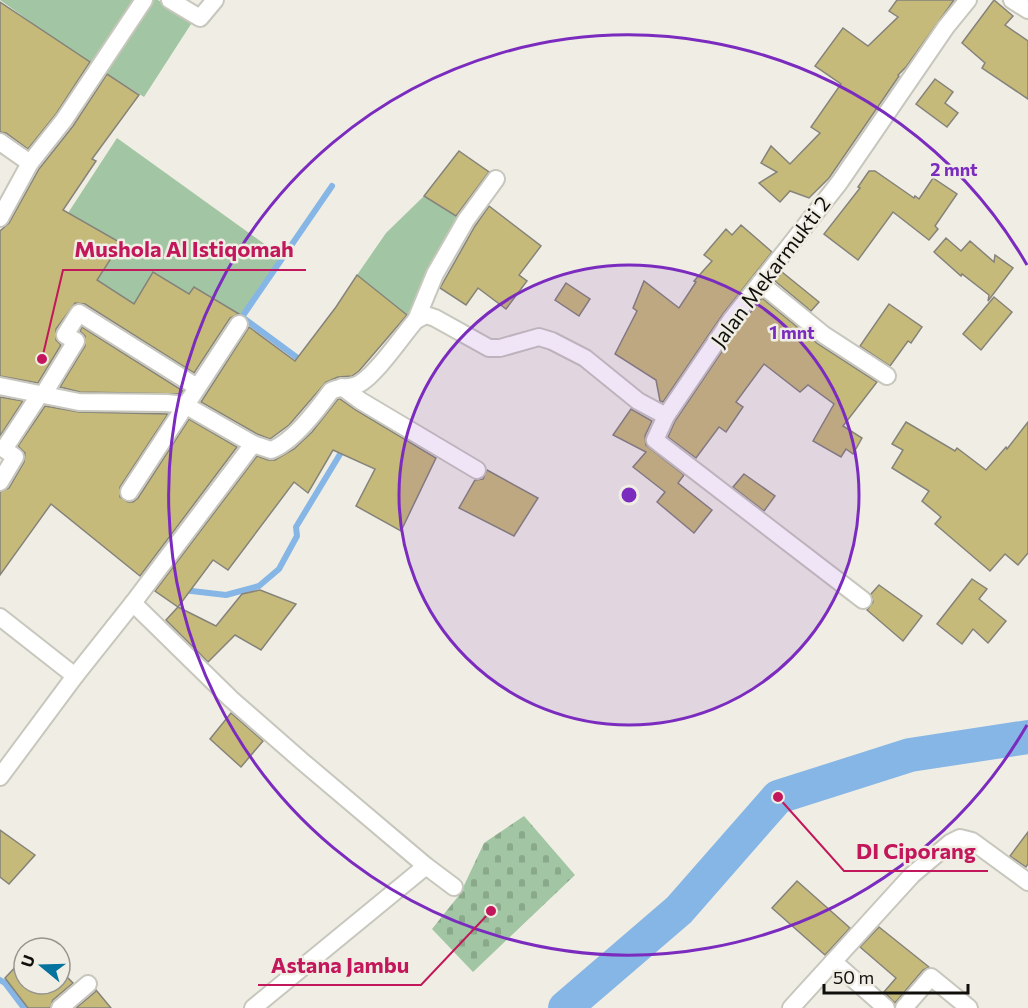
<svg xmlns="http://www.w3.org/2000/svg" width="1028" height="1008" font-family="Commissioner,sans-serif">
  <defs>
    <pattern id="cemetery-stones" width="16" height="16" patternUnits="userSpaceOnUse" patternTransform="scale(1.5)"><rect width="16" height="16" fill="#a2c6a3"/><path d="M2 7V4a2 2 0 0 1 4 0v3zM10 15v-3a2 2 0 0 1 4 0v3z" fill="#8aa98b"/></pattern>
  </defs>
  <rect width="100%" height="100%" fill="#f0eee4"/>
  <g fill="#a2c6a3">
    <path d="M0,0H158L193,21L144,97L66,47Z"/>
    <path d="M117,138L281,256L241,315L194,287L189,294L153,272L134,304L97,280L121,243L68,213Z"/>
    <path d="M424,196L463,220L412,319L357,275L386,233Z"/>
  </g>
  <path fill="url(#cemetery-stones)" d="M524,816L575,875L473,972L432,929L460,894L484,843Z"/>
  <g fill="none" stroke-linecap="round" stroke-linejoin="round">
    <g stroke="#86b6e5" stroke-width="6">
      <path d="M303,362L242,317L332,186"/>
      <path d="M183,590L226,595L259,586L279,569L297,536L296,527L345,446"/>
      <path d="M0,980L5,983L24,1008"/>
    </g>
    <path stroke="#86b6e5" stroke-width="34" d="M565,1008L679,910L778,797L910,755L1028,737"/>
  </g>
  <g fill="#c6ba7a" stroke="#85837a" stroke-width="1.5">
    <path d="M897,0H954L906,67L898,75L899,76L829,178L809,198L790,191L780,202L759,183L777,172L761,163L771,146L790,164L820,133L811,127L841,84L815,66L843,28L868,46L898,17L889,11Z"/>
    <path d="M994,0L1013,16L1005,25L1028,41V99L982,68L985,63L962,43Z"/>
    <path d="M0,2L90,62L56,114L28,149L6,133L0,132Z"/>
    <path d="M107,74L139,95L92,159L96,161L63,210L121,243L97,280L134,304L153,272L189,294L194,287L239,314L230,318L194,373L85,304L75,303L56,329V340L61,345L38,383L0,376V231L9,223L39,169L73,126Z"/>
    <path d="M935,79L953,92L945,103L958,113L947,127L916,104Z"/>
    <path d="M459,151L489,172L456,216L424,196Z"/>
    <path d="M869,171H875L914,198L915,196L919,199L933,178L957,194L935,226L938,229L929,240L893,212L858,260L824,234L860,188L858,187Z"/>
    <path d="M489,206L541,246L519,275L527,281L506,309L478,288L466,305L440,288L475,226Z"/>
    <path d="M741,225L772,252L723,314L663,402L660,401L656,380L615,354L637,311L633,308L644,281L679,308L696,282L694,281L712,261L704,255L726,229L732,235Z"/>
    <path d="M946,238L961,251L970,241L994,262L995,255L1013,268L988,301L989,295L962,274L961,276L934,252Z"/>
    <path d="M782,272L819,302L811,311L775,281Z"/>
    <path d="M357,275L407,315L359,371L352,376L338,377L326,382L289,425L270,439L257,434L201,402L249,327L295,361L336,307Z"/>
    <path d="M566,283L590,299L579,316L555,300Z"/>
    <path d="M994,297L1012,312L981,350L963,334Z"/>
    <path d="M762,298L818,344L877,382L843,426L862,438L853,454L846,449L841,457L813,441L834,404L808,385L800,392L764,364L736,402L743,407L726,432L719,427L696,458L668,437L675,421L739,326Z"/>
    <path d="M889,304L922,327L911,343L908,341L890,366L860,346Z"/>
    <path d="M82,327L183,391L181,394L80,392L60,387L85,346V336L80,331Z"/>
    <path d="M0,397L23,401L0,436Z"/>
    <path d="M338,399H340L356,410L436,458L401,531L356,506L375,469L333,450L308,493L294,482L228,570L213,560L178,607L155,591L257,456L268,460H275L294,449L312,432Z"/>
    <path d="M45,406L79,412L168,414L120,487V497L128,502H133L138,498L189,419L237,447L140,576L51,504L0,575V492L9,488L24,462L25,453L18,446Z"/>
    <path d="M631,409L652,421L645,436L646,445L684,475L678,483L712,510L694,533L657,502L665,492L633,467L646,452L613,435Z"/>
    <path d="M906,422L955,451L957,448L986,470L1006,447L1007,449L1028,422V553L1018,565L1005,554L990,571L935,524L941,517L922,501L929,491L892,468L903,450L892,444Z"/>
    <path d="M487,470L538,498L514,536L459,508L475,480L483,479Z"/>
    <path d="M744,474L775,496L764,511L733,487Z"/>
    <path d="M972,579L987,589L979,599L1006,621L988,643L973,629L962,644L937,624Z"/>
    <path d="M879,585L922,616L903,641L867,610L873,602L871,594Z"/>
    <path d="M260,590L296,604L261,650L235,635L208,662L166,620L178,607L216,626L242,594Z"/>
    <path d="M231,713L263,741L241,767L210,739Z"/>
    <path d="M0,830L35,855L9,884L0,877Z"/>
    <path d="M1028,832V864L1026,867L1010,856Z"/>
    <path d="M797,881L850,928L825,955L772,908Z"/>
    <path d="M879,927L929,967L923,970L895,1003L884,992L896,978L860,947Z"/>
    <path d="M24,958V984H60V970L73,983L53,1000L50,1008H28L5,978Z"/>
    <path d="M96,990L111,1008H76L95,992Z"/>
  </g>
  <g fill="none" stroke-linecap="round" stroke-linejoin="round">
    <g stroke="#c8c7bd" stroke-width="20">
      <g id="street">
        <path d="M170,0L200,18L215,0"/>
        <path d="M1012,0L1028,10"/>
        <path d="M0,142L30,163"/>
        <path d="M0,218L30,163L64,120L144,0"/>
        <path d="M760,283L824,335L887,376"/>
        <path d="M416,320L435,274L466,220L496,179"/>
        <path d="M0,386L79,402L167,403L185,405L253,444L271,450C293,442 317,410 331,391C340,386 350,389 359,384C376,375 402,336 416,320L426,315L435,318L489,348H500L539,337L552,341L585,358L638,401L666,416L731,320L839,183L946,27L968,0"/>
        <path d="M342,387L361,401L477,470"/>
        <path d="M43,395L76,341L65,335L79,313L197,387"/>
        <path d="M666,416L655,440L863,600"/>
        <path d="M0,482L15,457L4,449L40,394"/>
        <path d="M129,492L239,324"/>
        <path d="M133,603L231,699L303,762L426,866L454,887"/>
        <path d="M0,617L75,676"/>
        <path d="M0,777L75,676L133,603L253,444"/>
        <path d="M834,962L886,1008"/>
        <path d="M60,1008L88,984"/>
        <path d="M253,1008L426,866"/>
        <path d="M791,1008L912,875L950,843L960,838L972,841L1028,882"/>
        <path d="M904,1008L931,977L969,1008"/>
      </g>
    </g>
    <use href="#street" stroke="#fff" stroke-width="16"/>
  </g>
  <circle cx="629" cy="495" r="230" fill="#7b2cbf" fill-opacity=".12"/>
  <g fill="none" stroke="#7b2cbf" stroke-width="3">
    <circle cx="629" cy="495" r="230"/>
    <path d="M1027 725A460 460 0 1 1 1027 265"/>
  </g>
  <g text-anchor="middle" stroke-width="5" stroke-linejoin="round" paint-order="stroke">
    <g font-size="21" fill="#100f0c" stroke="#f0eee4">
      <text transform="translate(771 272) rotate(-53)" y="7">Jalan Mekarmukti 2</text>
    </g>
  </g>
  <circle cx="629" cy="495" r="9" fill="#7b2cbf" stroke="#f0eee4" stroke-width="3"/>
  <g font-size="18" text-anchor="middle" font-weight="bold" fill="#7b2cbf" stroke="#f0eee4" stroke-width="5" stroke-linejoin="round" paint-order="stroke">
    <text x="954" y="176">2 mnt</text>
    <text x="792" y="339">1 mnt</text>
  </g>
  <path fill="none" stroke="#c2185b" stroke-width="2" d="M42 359L63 270H306M778 797L844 871H988M491 911L421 985H258"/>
  <g fill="#c2185b" stroke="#f0eee4" stroke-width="2">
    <circle cx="42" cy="359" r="6"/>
    <circle cx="778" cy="797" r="6"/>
    <circle cx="491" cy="911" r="6"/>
  </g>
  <g font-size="22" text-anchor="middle" font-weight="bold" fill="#c2185b" stroke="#f0eee4" stroke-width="5" stroke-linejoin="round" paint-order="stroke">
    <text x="184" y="257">Mushola Al Istiqomah</text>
    <text x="916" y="859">DI Ciporang</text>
    <text x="340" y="973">Astana Jambu</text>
  </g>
  <g transform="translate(42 966) rotate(289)"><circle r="28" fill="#f0eee4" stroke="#96958e" stroke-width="1.5"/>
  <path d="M0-4.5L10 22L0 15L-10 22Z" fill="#06739e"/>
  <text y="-9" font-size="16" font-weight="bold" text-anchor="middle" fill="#100f0c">U</text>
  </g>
  <path d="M824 984v9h144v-9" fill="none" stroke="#100f0c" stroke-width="3"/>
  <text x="833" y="984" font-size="18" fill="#100f0c" stroke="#f0eee4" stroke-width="4.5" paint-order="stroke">50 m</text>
</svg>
